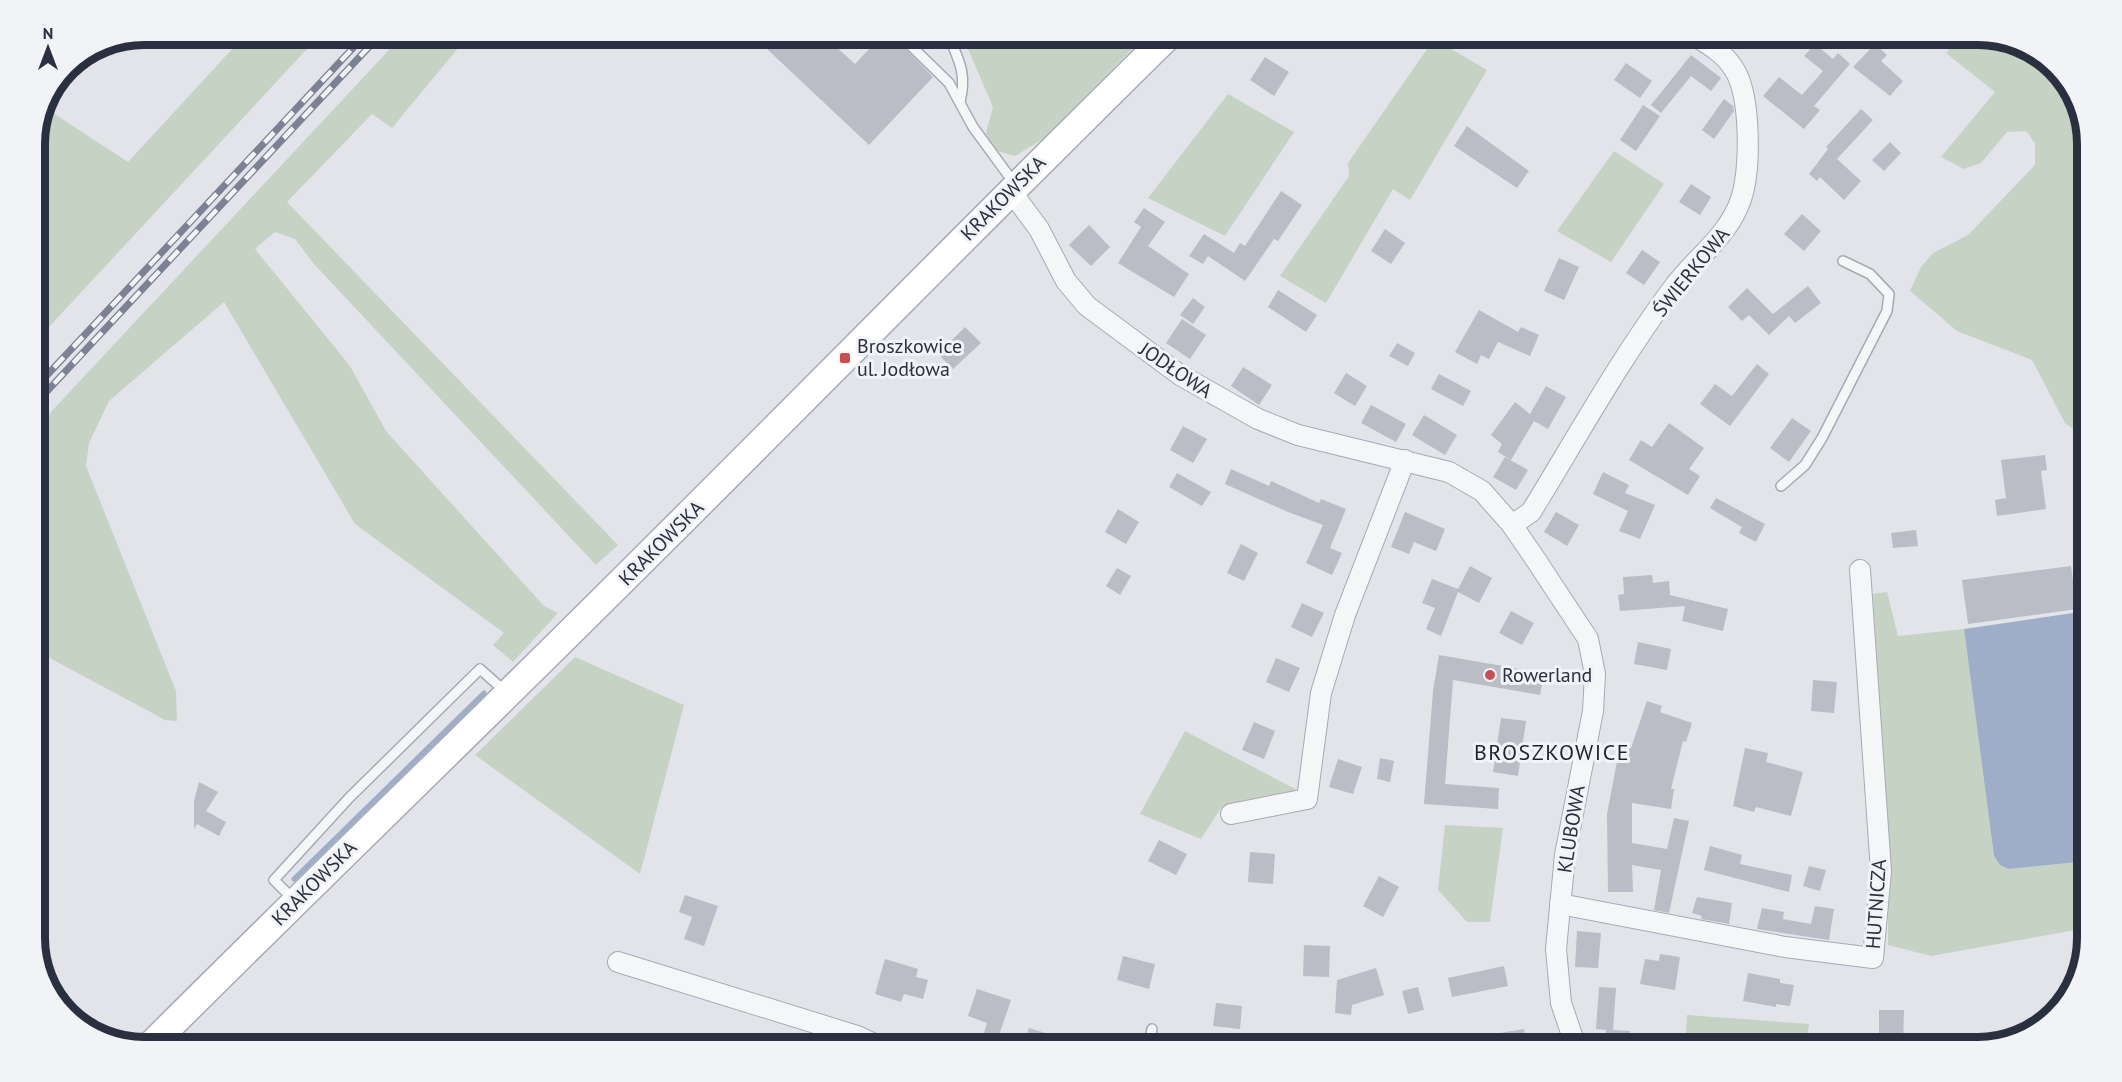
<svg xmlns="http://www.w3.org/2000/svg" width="2122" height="1082" font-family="'PT Sans',sans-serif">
  <rect width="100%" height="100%" fill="#e2e4ea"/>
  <g fill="#c6d3c4">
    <path d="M246,34L320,35L35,342V137L47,109L128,162Z"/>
    <path d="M403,35H469L392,128L372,114L287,202L618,545L596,565L314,264L295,239L275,232L255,249L350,366L386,431L544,606L558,613L513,662L493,645L504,633L355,524L224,302L109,401L89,443L86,466L176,691L177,721L165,720L35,650V429Z"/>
    <path d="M962,35H1146L1043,139L1015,156L994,150L986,133L993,107Z"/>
    <path d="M1962,35H1978L2026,46L2069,83L2087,137V439L2065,423L2032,360L1957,331L1910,291L1921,267L1933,253L1968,235L2035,165V143L2026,131L2007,132L1981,163L1964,169L1941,157L1995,92L1946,53Z"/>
    <path d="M1434,39L1487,70L1410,200L1393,189L1326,303L1280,276L1349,176L1348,163Z"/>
    <path d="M1228,94L1294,132L1225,236L1148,198Z"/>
    <path d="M1614,151L1664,184L1611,262L1557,231Z"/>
    <path d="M1887,592L1898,636L1964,629L1994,856L2009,869L2087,861V928L1931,956L1888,945V843L1873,594Z"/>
    <path d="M575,657L684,705L640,874L475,755Z"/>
    <path d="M1185,731L1299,791L1221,808L1201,839L1140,814Z"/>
    <path d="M1445,825L1503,828L1490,922H1467L1438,890Z"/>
    <path d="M1687,1015L1809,1024L1806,1047L1685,1046Z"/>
  </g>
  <path fill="#9faec8" d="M2087,611V861L2009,869L2000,865L1994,856L1964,629Z"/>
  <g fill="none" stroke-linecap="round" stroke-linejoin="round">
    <path stroke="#9faec8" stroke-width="5" d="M294,879L484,693"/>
  </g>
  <g fill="#babdc6">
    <path d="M751,34H842L833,44L855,64L883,34H891L933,77L869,145Z"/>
    <path d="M1815,44L1833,59L1838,53L1850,64L1814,106L1820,110L1804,129L1763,96L1779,77L1802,95L1823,71L1804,56Z"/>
    <path d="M1875,44L1887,55L1881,61L1903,81L1890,96L1853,67Z"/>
    <path d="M1691,55L1721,78L1711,91L1691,76L1661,113L1651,105Z"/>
    <path d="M1265,57L1289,72L1274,96L1250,80Z"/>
    <path d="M1626,63L1652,81L1640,98L1614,80Z"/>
    <path d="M1724,99L1733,106L1734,111L1714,139L1702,130Z"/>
    <path d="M1643,105L1660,116L1636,151L1620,140Z"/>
    <path d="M1861,109L1873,120L1837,159L1861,181L1844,200L1820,177L1817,181L1809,174L1828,149L1826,147Z"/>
    <path d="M1467,126L1529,171L1517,188L1454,146Z"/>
    <path d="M1890,142L1901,153L1884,171L1872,160Z"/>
    <path d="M1691,184L1711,197L1700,215L1679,202Z"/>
    <path d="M1281,191L1302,205L1278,241L1274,239L1245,281L1208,256L1203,264L1189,256L1204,234L1234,253L1240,243L1245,246Z"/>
    <path d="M1144,208L1165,222L1148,246L1189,274L1174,297L1118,263L1141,227L1134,222Z"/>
    <path d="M1802,214L1821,231L1804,251L1784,234Z"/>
    <path d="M1089,225L1110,247L1091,266L1069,245Z"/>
    <path d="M1385,229L1405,243L1391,264L1371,251Z"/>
    <path d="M1642,250L1660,262L1644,285L1626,273Z"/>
    <path d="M1559,258L1579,267L1564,300L1544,291Z"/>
    <path d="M1808,286L1821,303L1795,323L1789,316L1769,335L1749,315L1742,321L1728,307L1747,288L1773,314Z"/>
    <path d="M1278,290L1317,315L1306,332L1268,307Z"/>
    <path d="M1193,298L1205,307L1193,324L1180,315Z"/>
    <path d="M1479,310L1518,332L1521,327L1539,335L1530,356L1498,342L1489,359L1481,355L1477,364L1455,352Z"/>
    <path d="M1182,319L1206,335L1190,359L1166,343Z"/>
    <path d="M965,327L981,343L953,369L938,354Z"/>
    <path d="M1397,343L1415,353L1408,366L1389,356Z"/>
    <path d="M1757,364L1769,374L1730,426L1700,404L1715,384L1732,396Z"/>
    <path d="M1243,367L1272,385L1259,405L1231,386Z"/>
    <path d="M1346,373L1367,386L1355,406L1334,393Z"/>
    <path d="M1439,374L1471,391L1463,406L1431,389Z"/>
    <path d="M1546,386L1566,397L1548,429L1534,421L1511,460L1498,452L1502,444L1491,435L1515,402L1530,414Z"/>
    <path d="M1371,405L1406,424L1396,442L1361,423Z"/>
    <path d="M1424,415L1457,435L1445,455L1412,435Z"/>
    <path d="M1792,418L1811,431L1789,462L1770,448Z"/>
    <path d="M1669,423L1704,448L1689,469L1700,476L1688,495L1629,460L1641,440L1652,447Z"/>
    <path d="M1183,426L1207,439L1193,463L1170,450Z"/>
    <path d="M2045,455L2047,470L2041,471L2046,509L1997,516L1995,500L2006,498L2001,460Z"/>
    <path d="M1505,457L1528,470L1516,490L1493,477Z"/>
    <path d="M1231,469L1269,486L1271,481L1319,503L1321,499L1346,509L1330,548L1342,553L1332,575L1306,563L1323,525L1288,512L1225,484Z"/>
    <path d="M1603,472L1629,485L1625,493L1655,505L1640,539L1619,531L1628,511L1593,494Z"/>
    <path d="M1177,473L1211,492L1202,506L1169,487Z"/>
    <path d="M1716,498L1765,524L1756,542L1739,533L1742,527L1710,508Z"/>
    <path d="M1118,509L1139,522L1126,544L1105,532Z"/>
    <path d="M1405,512L1445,529L1436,551L1414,542L1409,554L1391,547Z"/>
    <path d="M1556,512L1579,525L1567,546L1544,532Z"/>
    <path d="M1916,530L1918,546L1893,548L1891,533Z"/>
    <path d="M1241,544L1258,553L1244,581L1227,573Z"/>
    <path d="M1470,566L1492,578L1479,603L1458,592L1441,636L1426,629L1435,608L1422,603L1432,579L1458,589Z"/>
    <path d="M2071,566L2077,609L1968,624L1962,580Z"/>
    <path d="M1117,568L1131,576L1120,595L1106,586Z"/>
    <path d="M1652,575L1653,583L1669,581L1670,595L1728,609L1723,631L1682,621L1685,606L1620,611L1618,595L1624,594L1623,577Z"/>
    <path d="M1302,603L1324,613L1312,637L1291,627Z"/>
    <path d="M1511,611L1534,623L1522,645L1499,633Z"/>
    <path d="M1638,642L1671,649L1667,670L1634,664Z"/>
    <path d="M1439,655L1544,673L1540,695L1453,680L1445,784L1499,788L1498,809L1424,804L1433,691Z"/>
    <path d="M1276,658L1300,668L1289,692L1266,682Z"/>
    <path d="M1813,680L1837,682L1834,713L1811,711Z"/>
    <path d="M1647,701L1662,706L1660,712L1692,723L1686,742L1683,741L1671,789H1674L1671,809L1632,803V843L1667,849L1674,818L1689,821L1669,913L1654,910L1661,870L1632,865L1633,892H1608L1607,814L1620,746L1631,748Z"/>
    <path d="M1501,718L1526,721L1518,776L1493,772Z"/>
    <path d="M1254,722L1275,731L1264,759L1242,750Z"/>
    <path d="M1745,748L1768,753L1766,762L1803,772L1791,816L1756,807L1754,812L1733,806Z"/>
    <path d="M1380,758L1394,761L1390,782L1377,779Z"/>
    <path d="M1338,759L1362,767L1353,794L1329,787Z"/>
    <path d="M199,782L218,792L206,811L226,822L219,836L197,824L194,829V801Z"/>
    <path d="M1159,840L1187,854L1176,875L1148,861Z"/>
    <path d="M1710,846L1742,855L1740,864L1792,875L1789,892L1704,870Z"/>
    <path d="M1250,852L1275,854L1273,884L1248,882Z"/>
    <path d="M1809,866L1826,870L1820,891L1803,886Z"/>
    <path d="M1379,876L1399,887L1383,917L1363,906Z"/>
    <path d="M685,895L718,906L704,946L684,939L692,917L679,912Z"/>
    <path d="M1697,897L1732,903L1729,924L1701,919L1702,916L1692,913Z"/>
    <path d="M1815,906L1834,909L1829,940L1757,929L1762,908L1784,912L1783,919L1811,924Z"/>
    <path d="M1577,931L1601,933L1598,968L1575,967Z"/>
    <path d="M1304,945L1330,946L1329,977L1303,976Z"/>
    <path d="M1660,954L1680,957L1675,990L1640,984L1645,959L1659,961Z"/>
    <path d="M1123,956L1155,964L1149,989L1117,980Z"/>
    <path d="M885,959L918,969L916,977L928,980L923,999L904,994L901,1002L875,994Z"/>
    <path d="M1504,966L1508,986L1452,997L1448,978Z"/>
    <path d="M1376,968L1384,995L1352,1005L1351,1015L1335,1013L1337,980Z"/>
    <path d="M1748,973L1780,979V983L1794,985L1790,1006L1776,1004V1007L1743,1001Z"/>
    <path d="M1418,987L1424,1010L1408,1014L1402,991Z"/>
    <path d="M1599,987L1616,988L1613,1030L1630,1031L1629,1047H1605L1606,1030L1596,1029Z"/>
    <path d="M977,989L1011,1000L998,1038L984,1033L987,1023L968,1016Z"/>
    <path d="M1216,1003L1242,1006L1240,1029L1213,1026Z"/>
    <path d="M1879,1010H1904L1903,1047H1879Z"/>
    <path d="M1029,1028L1082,1044V1047H1023Z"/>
    <path d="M1524,1029L1527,1047H1496L1494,1034Z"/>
  </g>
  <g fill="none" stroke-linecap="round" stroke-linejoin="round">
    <g stroke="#a7aab4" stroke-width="12">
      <g id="lane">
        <path d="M899,34L949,83L973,127L1014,183"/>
        <path d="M948,34C959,61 967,73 960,102"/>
        <path d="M1312,37L1314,34"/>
        <path d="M1781,486L1805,465L1822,438L1887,311L1889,294L1870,274L1843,261"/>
        <path d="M293,899L274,880L349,798L480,669L507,693"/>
        <path d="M1148,1047L1152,1029"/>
        <path d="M1191,1047L1194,1041"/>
      </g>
    </g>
    <g stroke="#a7aab4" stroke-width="22">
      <g id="street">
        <path d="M1010,190L1039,229L1066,281L1087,306L1180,375L1258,419L1298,435L1449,472L1482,491L1512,525L1534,557L1588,639L1595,674L1593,711L1565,855L1556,949L1561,1003L1576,1047"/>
        <path d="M1512,525L1531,512C1577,437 1620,359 1673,288C1695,258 1729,236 1741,199C1751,170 1751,95 1734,69C1724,53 1708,44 1692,34"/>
        <path d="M1231,814L1307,799L1321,693L1345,615L1405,460"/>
        <path d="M1560,904L1785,947L1873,958L1881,871L1860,570"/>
        <path d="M618,962L857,1036L881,1047"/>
      </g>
    </g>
    <g stroke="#a7aab4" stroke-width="30">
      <path id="secondary" d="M149,1047C314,882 483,720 648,555C822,382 994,207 1170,34"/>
    </g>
    <use href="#lane" stroke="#f5f6f8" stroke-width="9"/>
    <use href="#street" stroke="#f5f6f8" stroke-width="20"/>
    <use href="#secondary" stroke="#fff" stroke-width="27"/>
    <g stroke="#7c8293" stroke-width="7">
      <g id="rail">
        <path d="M35,388L366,34"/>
        <path d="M35,404L381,34"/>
      </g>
    </g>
    <use href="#rail" stroke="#f2f3f7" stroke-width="4.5" stroke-dasharray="14" stroke-linecap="butt"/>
  </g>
  <g fill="#c74f53" stroke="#f2f3f7" stroke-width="2">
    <rect x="839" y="352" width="12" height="12" rx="3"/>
    <circle cx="1490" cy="675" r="6"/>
  </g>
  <g text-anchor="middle" stroke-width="6" stroke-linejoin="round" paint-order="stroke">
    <g font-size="20" fill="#2b3041" stroke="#f2f3f7">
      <text transform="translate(1003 198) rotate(-45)" y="7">KRAKOWSKA</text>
      <text transform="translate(1691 272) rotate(-51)" y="7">ŚWIERKOWA</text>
      <text transform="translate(1176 370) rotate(34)" y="7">JODŁOWA</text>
      <text transform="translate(661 543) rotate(-45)" y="7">KRAKOWSKA</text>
      <text transform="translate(1571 829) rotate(-81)" y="7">KLUBOWA</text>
      <text transform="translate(314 883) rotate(-45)" y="7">KRAKOWSKA</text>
      <text transform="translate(1876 904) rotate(-86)" y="7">HUTNICZA</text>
    </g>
    <g font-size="20" fill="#2b3041" stroke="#f2f3f7" text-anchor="start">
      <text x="857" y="353">Broszkowice<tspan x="857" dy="23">ul. Jodłowa</tspan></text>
      <text x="1502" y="682">Rowerland</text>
    </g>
    <g font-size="22" letter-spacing="1.5" fill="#1d2232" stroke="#f2f3f7">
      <text x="1552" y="760">BROSZKOWICE</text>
    </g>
  </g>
  <path d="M0 0H2122V1082H0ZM144 45H1978A99 99 0 0 1 2077 144V938A99 99 0 0 1 1978 1037H144A99 99 0 0 1 45 938V144A99 99 0 0 1 144 45Z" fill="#f2f3f7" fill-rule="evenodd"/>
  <path fill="none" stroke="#2b3041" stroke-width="8" d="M144 45H1978A99 99 0 0 1 2077 144V938A99 99 0 0 1 1978 1037H144A99 99 0 0 1 45 938V144A99 99 0 0 1 144 45Z"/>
  <g transform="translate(48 48)" stroke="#f2f3f7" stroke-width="4.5" paint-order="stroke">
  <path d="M0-4.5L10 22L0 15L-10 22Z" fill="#2b3041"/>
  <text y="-9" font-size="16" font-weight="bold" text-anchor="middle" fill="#2b3041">N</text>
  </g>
</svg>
